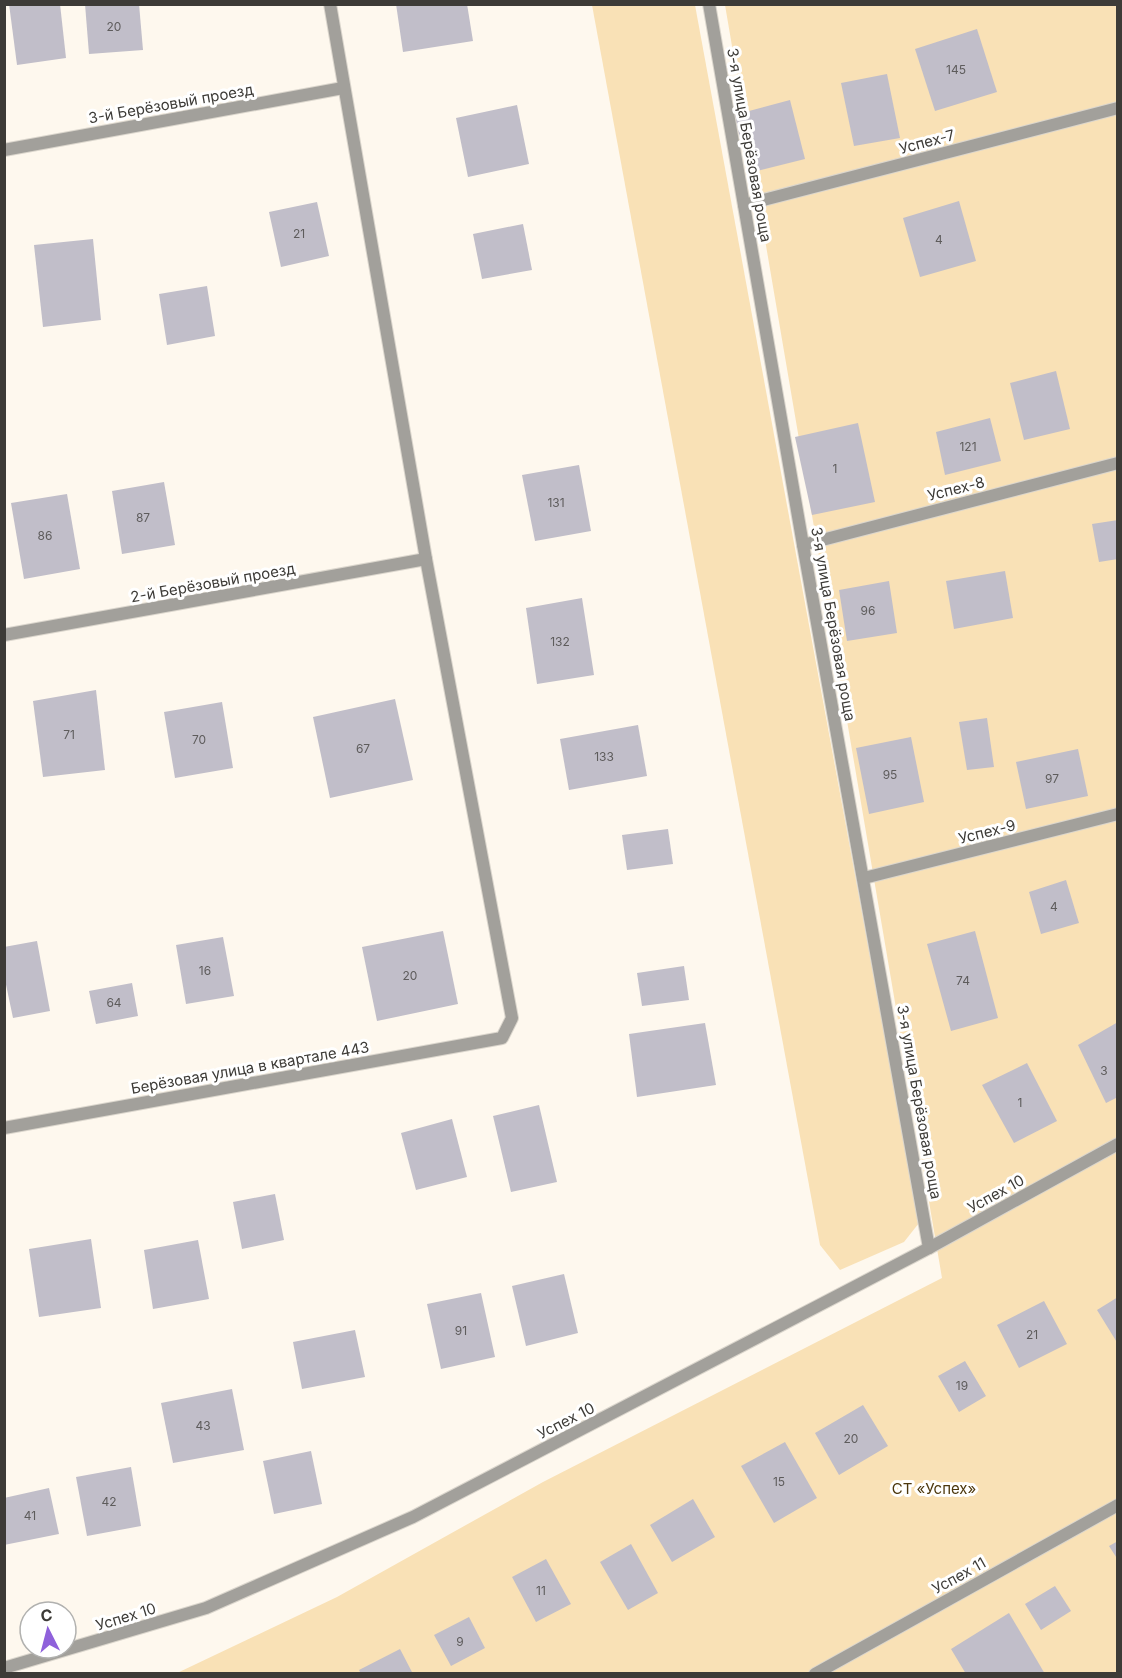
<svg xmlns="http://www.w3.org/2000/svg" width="1122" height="1678" font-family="Inter,sans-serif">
  <rect width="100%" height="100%" fill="#fef8ee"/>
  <g fill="#f9e1b6">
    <path d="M592,5H695L919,1223L904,1242L840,1270L820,1245Z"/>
    <path d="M725,5H1117V1673L175,1674L337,1597L543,1482L942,1278Z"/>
  </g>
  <g fill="#c1bec9">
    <path d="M9,4H60L66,58L17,65Z"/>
    <path d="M85,4H139L143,50L89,54Z"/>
    <path d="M396,4H467L473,41L403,52Z"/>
    <path d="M977,29L997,92L935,111L915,49Z"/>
    <path d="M887,74L900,138L854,146L841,83Z"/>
    <path d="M790,100L805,159L749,173L734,115Z"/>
    <path d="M517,105L529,164L468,177L456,118Z"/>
    <path d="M959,201L976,261L920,277L903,218Z"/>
    <path d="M317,202L329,256L281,267L269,212Z"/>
    <path d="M523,224L532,270L482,279L473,234Z"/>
    <path d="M93,239L101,320L43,327L34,245Z"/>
    <path d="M207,286L215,336L167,345L159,294Z"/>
    <path d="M1056,371L1070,429L1024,440L1010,383Z"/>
    <path d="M990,418L1001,461L945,475L936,432Z"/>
    <path d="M858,423L875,502L812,515L795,437Z"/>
    <path d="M579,465L591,531L535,541L522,475Z"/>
    <path d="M164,482L175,545L122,554L112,491Z"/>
    <path d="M67,494L80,569L24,579L11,503Z"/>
    <path d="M1118,520V559L1099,562L1092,524Z"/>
    <path d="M1005,571L1013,618L954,629L946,581Z"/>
    <path d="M889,581L897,633L847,641L839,590Z"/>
    <path d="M582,598L594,675L537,684L526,608Z"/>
    <path d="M96,690L105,770L43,777L33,701Z"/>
    <path d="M395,699L413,780L330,798L313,717Z"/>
    <path d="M222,702L233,768L175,778L164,712Z"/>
    <path d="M987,718L994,767L967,770L959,722Z"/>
    <path d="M638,725L647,776L569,790L560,739Z"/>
    <path d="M911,737L924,802L869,814L856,748Z"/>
    <path d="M1078,749L1088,796L1026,809L1016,762Z"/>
    <path d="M668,829L673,864L627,870L622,835Z"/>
    <path d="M1066,880L1079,923L1041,934L1029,892Z"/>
    <path d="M443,931L458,1004L377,1021L362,947Z"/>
    <path d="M975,931L998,1018L951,1031L927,944Z"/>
    <path d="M223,937L234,996L186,1004L176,945Z"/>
    <path d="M37,941L50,1011L13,1018L4,975V947Z"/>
    <path d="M684,966L689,1000L642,1006L637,973Z"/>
    <path d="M132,983L138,1016L96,1024L89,991Z"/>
    <path d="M1118,1022V1097L1106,1103L1078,1045Z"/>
    <path d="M705,1023L716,1085L637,1097L629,1034Z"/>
    <path d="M1027,1063L1057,1121L1014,1143L982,1085Z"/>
    <path d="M539,1105L557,1182L511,1192L493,1116Z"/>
    <path d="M452,1119L467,1177L416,1190L401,1133Z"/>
    <path d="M275,1194L284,1240L242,1249L233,1202Z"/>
    <path d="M91,1239L101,1308L39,1317L29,1249Z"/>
    <path d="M198,1240L209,1299L153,1309L144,1250Z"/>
    <path d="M564,1274L578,1333L526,1346L512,1286Z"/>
    <path d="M481,1293L495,1357L441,1369L427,1304Z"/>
    <path d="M1118,1297V1344L1097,1310Z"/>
    <path d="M1044,1301L1067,1344L1019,1368L997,1325Z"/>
    <path d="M355,1330L365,1377L302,1389L293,1342Z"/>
    <path d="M965,1361L986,1396L959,1412L938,1376Z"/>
    <path d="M232,1389L244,1450L173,1463L161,1403Z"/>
    <path d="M863,1405L888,1446L839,1475L815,1433Z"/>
    <path d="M785,1442L817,1498L774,1523L741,1466Z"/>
    <path d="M311,1451L322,1504L274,1514L263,1461Z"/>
    <path d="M131,1467L141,1526L87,1536L76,1477Z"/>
    <path d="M49,1488L59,1534L4,1545V1498Z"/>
    <path d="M693,1499L715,1537L672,1562L650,1525Z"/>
    <path d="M1118,1541V1560L1109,1546Z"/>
    <path d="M631,1544L658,1593L628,1610L600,1562Z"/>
    <path d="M546,1559L571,1604L536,1622L512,1577Z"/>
    <path d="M1055,1586L1071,1611L1041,1630L1025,1604Z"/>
    <path d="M1009,1613L1045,1674H966L951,1649Z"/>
    <path d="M469,1617L485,1648L451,1666L434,1635Z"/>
    <path d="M400,1649L413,1674H361L359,1670Z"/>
  </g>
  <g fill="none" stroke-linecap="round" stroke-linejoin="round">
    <g stroke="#dbd6cd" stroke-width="14">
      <g id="street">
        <path d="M709,4L803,545L929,1248"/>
        <path d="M4,150L343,88"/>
        <path d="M744,205L1118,108"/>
        <path d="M803,545L1118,463"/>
        <path d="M4,635L426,559"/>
        <path d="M864,878L1118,814"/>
        <path d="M4,1128L502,1038L512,1018L426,559L330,4"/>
        <path d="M4,1668L206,1608L413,1517L929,1248L1118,1144"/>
        <path d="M815,1674L1118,1505"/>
      </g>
    </g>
    <use href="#street" stroke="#a2a09b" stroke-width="12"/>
  </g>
  <g text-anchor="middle" stroke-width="6" stroke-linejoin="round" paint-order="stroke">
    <g font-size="12" fill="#5e5c5c">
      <text x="114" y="31">20</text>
      <text x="956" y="74">145</text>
      <text x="299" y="238">21</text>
      <text x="939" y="244">4</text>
      <text x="968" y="451">121</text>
      <text x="835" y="473">1</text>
      <text x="556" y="507">131</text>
      <text x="143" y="522">87</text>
      <text x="45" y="540">86</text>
      <text x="868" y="615">96</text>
      <text x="560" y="646">132</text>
      <text x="69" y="739">71</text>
      <text x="199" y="744">70</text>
      <text x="363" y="753">67</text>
      <text x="604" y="761">133</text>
      <text x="890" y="779">95</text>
      <text x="1052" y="783">97</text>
      <text x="1054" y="911">4</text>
      <text x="205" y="975">16</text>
      <text x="410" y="980">20</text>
      <text x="963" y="985">74</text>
      <text x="114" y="1007">64</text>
      <text x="1104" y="1075">3</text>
      <text x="1020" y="1107">1</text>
      <text x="461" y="1335">91</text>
      <text x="1032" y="1339">21</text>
      <text x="962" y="1390">19</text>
      <text x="203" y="1430">43</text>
      <text x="851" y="1443">20</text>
      <text x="779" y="1486">15</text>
      <text x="109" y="1506">42</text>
      <text x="30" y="1520">41</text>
      <text x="541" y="1595">11</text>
      <text x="460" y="1646">9</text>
    </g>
    <g font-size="15" fill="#3d3b37" stroke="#fff">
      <text transform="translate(171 104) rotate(-10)" y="5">3-й Берёзовый проезд</text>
      <text transform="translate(927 142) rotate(-15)" y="5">Успех-7</text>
      <text transform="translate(749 145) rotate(80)" y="5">3-я улица Берёзовая роща</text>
      <text transform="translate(956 489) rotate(-14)" y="5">Успех-8</text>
      <text transform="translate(213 583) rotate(-10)" y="5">2-й Берёзовый проезд</text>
      <text transform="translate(833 624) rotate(80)" y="5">3-я улица Берёзовая роща</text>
      <text transform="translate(987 832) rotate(-14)" y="5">Успех-9</text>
      <text transform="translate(250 1068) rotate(-10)" y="5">Берёзовая улица в квартале 443</text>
      <text transform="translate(919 1102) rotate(80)" y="5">3-я улица Берёзовая роща</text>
      <text transform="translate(996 1194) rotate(-29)" y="5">Успех 10</text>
      <text transform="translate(566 1421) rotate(-27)" y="5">Успех 10</text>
      <text transform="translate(959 1576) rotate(-29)" y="5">Успех 11</text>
      <text transform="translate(126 1617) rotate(-17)" y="5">Успех 10</text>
    </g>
    <g font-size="15" fill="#4c370c" stroke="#fff">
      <text x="934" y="1494">СТ «Успех»</text>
    </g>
  </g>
  <rect width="1122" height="1678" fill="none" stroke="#3d3b37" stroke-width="12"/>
  <g transform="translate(48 1630) rotate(354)"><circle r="28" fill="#ffffff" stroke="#b1b1af" stroke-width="1.5"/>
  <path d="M0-4.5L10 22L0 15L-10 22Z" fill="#8f61db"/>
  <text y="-9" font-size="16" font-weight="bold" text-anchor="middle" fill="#3d3b37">С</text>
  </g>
</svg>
